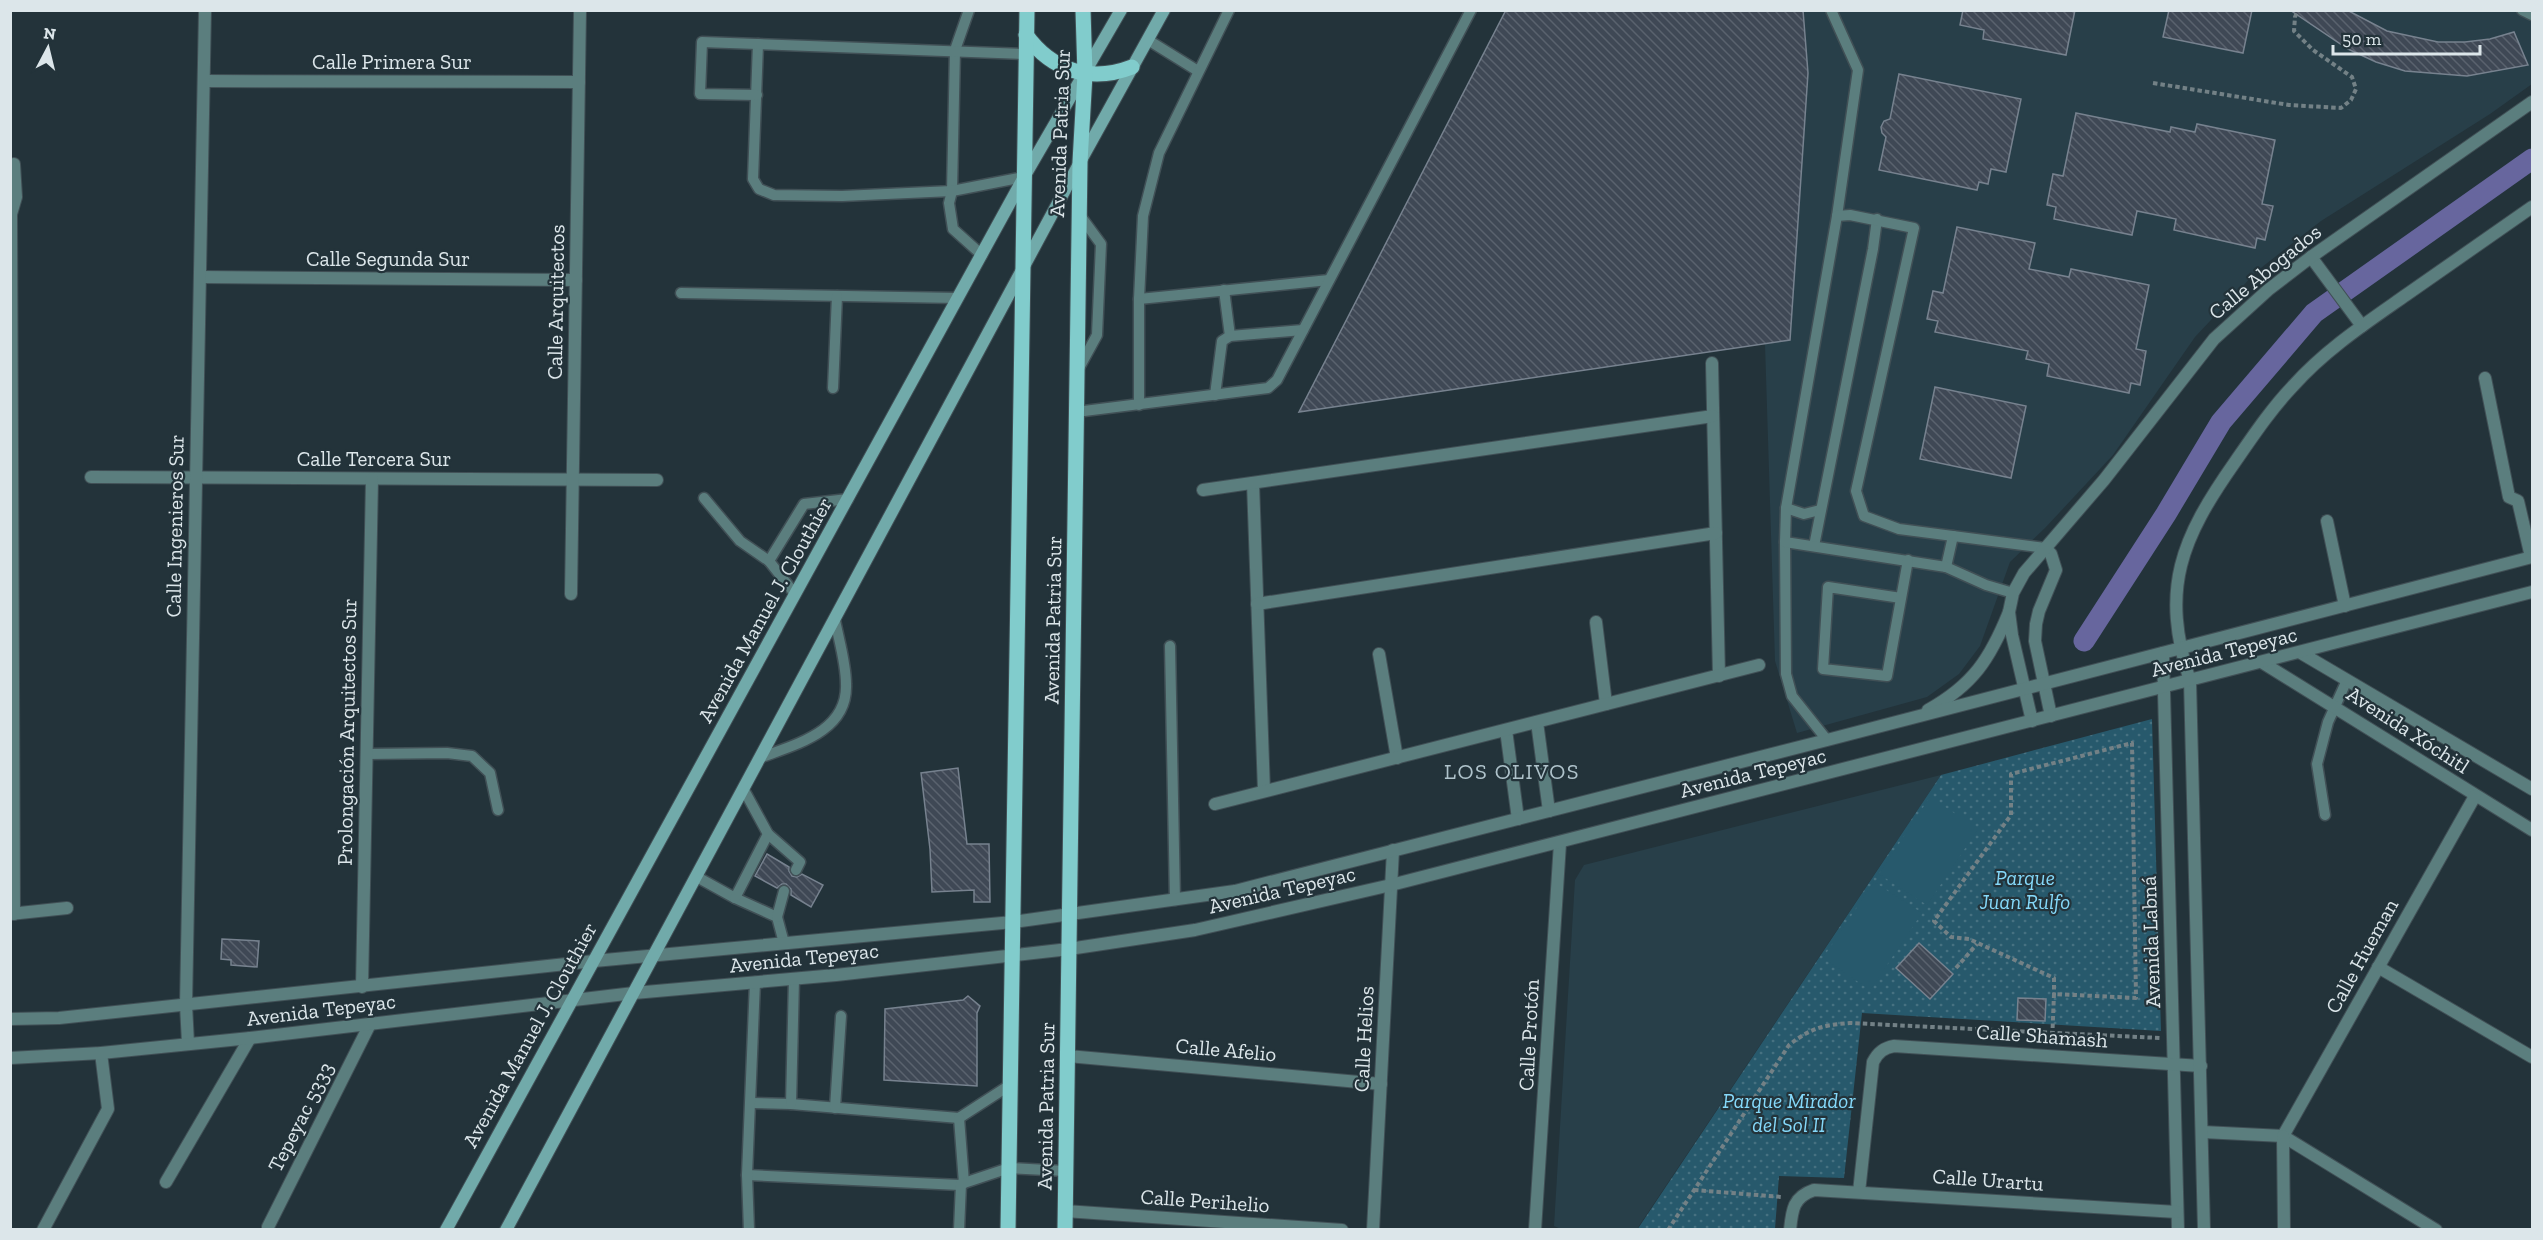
<svg xmlns="http://www.w3.org/2000/svg" width="2543" height="1240" font-family="'Zilla Slab',serif">
  <defs>
    <pattern id="green-dots" width="8" height="8" patternUnits="userSpaceOnUse" patternTransform="scale(1.5)"><rect width="8" height="8" fill="#27596c"/><path d="M2 2h.1M6 6h.1" fill="none" stroke="#467181" stroke-width="1.8" stroke-linecap="round"/></pattern>
    <pattern id="building-back-hatch" width="6" height="6" patternUnits="userSpaceOnUse" patternTransform="scale(1.5)"><rect width="6" height="6" fill="#3f4855"/><path d="M-1 5l2 2M0 0l6 6M5-1l2 2" fill="none" stroke="#5a626e"/></pattern>
  </defs>
  <rect width="100%" height="100%" fill="#23333a"/>
  <g fill="#283f49">
    <path d="M1804,11H2532V84L2490,114L2321,221L2257,271L2195,337L2113,455L2046,527L2010,562L1980,646L1959,674L1927,697L1797,733L1775,661L1765,344L1790,340L1808,73Z"/>
    <path d="M1941,775L1637,1229H1561L1554,1226L1575,880L1584,865Z"/>
  </g>
  <path fill="url(#green-dots)" d="M2152,719L2161,1031L1862,1013L1844,1178L1779,1176L1775,1229L1637,1230L1941,775Z"/>
  <g fill="#27596c">
    <path d="M1930,797L1978,829L1927,905L1879,874Z"/>
    <path d="M1874,882L1922,913L1870,990L1823,958Z"/>
  </g>
  <g fill="none" stroke-linecap="round" stroke-linejoin="round">
    <path stroke="#67669e" stroke-width="21" d="M2084,641L2166,514L2221,422L2314,313L2532,159"/>
  </g>
  <g fill="url(#building-back-hatch)" stroke="#77828f" stroke-width="1.5">
    <path d="M1506,10H1803L1808,73L1790,340L1299,412Z"/>
    <path d="M1963,10H2075L2066,55L1983,39L1984,30L1960,25Z"/>
    <path d="M2169,10H2252L2243,53L2163,37Z"/>
    <path d="M2290,10H2347L2387,31L2438,42H2465L2490,39L2514,32L2528,65L2467,76L2405,71L2376,62L2348,49Z"/>
    <path d="M1899,74L2021,99L2006,172L1991,169L1988,184L1979,182L1977,190L1879,170L1886,137L1882,133L1881,127L1884,121L1890,119Z"/>
    <path d="M2076,113L2170,132L2171,127L2195,132L2197,124L2275,140L2262,204L2273,206L2265,240L2257,238L2255,248L2174,230L2176,219L2137,211L2132,235L2054,219L2056,207L2047,205L2053,174L2063,176Z"/>
    <path d="M1957,227L2035,243L2029,269L2069,277L2071,269L2149,285L2136,349L2146,351L2140,385L2131,383L2129,393L2047,376L2049,364L2026,359L2028,351L1935,332L1938,321L1927,319L1933,291L1943,293Z"/>
    <path d="M1935,387L2026,406L2011,478L1920,459Z"/>
    <path d="M958,768L967,844H989L990,902H974V890L932,892L930,849L921,773Z"/>
    <path d="M767,854L789,867V871L792,876L797,877L802,874L823,885L811,907L791,895V889L786,884H782L777,888L755,876Z"/>
    <path d="M222,939L259,941L257,967L231,965V960L221,959Z"/>
    <path d="M1919,943L1953,974L1930,999L1896,968Z"/>
    <path d="M968,996L980,1006L977,1013V1086L884,1080L885,1009L963,1000Z"/>
    <path d="M2018,998L2046,999L2045,1021L2017,1020Z"/>
  </g>
  <g fill="none" stroke-linecap="round" stroke-linejoin="round">
    <g stroke="#415056" stroke-width="13">
      <g id="service">
        <path d="M1831,10L1858,70L1837,216"/>
        <path d="M2522,10L2532,15"/>
        <path d="M1148,40L1198,71"/>
        <path d="M758,44L753,179L759,189L774,195L842,196L952,191L955,50L969,10"/>
        <path d="M757,95L700,94L702,42L1026,54"/>
        <path d="M982,255L953,229L949,203L952,191L1024,177"/>
        <path d="M1224,290L1230,336"/>
        <path d="M681,293L958,298"/>
        <path d="M1139,299L1329,280"/>
        <path d="M1079,368L1097,335L1101,244L1079,214"/>
        <path d="M833,388L837,296"/>
        <path d="M1215,395L1222,341L1230,336L1303,330"/>
        <path d="M1139,405V299L1143,216L1159,153L1229,10"/>
        <path d="M1076,412L1268,388L1277,380L1471,10"/>
        <path d="M704,498L740,541L769,561"/>
        <path d="M1786,508L1804,514L1820,510"/>
        <path d="M1785,542L1786,674L1792,696L1827,740"/>
        <path d="M1814,546L1873,249L1877,219"/>
        <path d="M1946,567L1953,536"/>
        <path d="M2013,593L1986,585L1946,567L1785,542L1786,508L1837,216L1850,215L1914,228L1856,491L1864,516L1899,529L2045,548"/>
        <path d="M795,594L769,561L804,504L848,499"/>
        <path d="M1901,598L1828,587L1823,669L1887,676L1908,560"/>
        <path d="M1170,646L1175,900"/>
        <path d="M367,754L447,753L472,756L490,773L498,810"/>
        <path d="M762,757C797,744 848,731 846,684C846,663 839,641 835,620"/>
        <path d="M2325,815L2317,764L2328,722L2347,680"/>
        <path d="M768,834L800,862L796,870"/>
        <path d="M697,877L735,898L777,917L784,943"/>
        <path d="M735,898L768,834L744,790"/>
        <path d="M777,917L784,891"/>
        <path d="M751,1103L791,1104L959,1118L1010,1085"/>
        <path d="M791,1104L794,979"/>
        <path d="M835,1108L841,1016"/>
        <path d="M959,1118L964,1183"/>
        <path d="M747,1175L960,1185"/>
        <path d="M749,1230L747,1175L755,982"/>
        <path d="M959,1230L961,1184L1009,1168L1065,1171"/>
      </g>
    </g>
    <g stroke="#415056" stroke-width="14">
      <g id="minor">
        <path d="M205,81L579,82"/>
        <path d="M2311,257L2362,326"/>
        <path d="M200,277L576,280"/>
        <path d="M1712,363L1719,676"/>
        <path d="M2485,378L2509,497L2518,501L2531,557"/>
        <path d="M91,477L657,480"/>
        <path d="M1253,483L1264,791"/>
        <path d="M1203,490L1713,416"/>
        <path d="M2327,521L2345,606"/>
        <path d="M2045,548L2051,554L2056,570L2039,611L2036,624L2035,641L2051,716"/>
        <path d="M571,594L580,10"/>
        <path d="M1257,604L1716,533"/>
        <path d="M1596,622L1606,704"/>
        <path d="M2163,653L2178,1230"/>
        <path d="M2301,653L2532,789"/>
        <path d="M1379,654L1397,758"/>
        <path d="M2263,663L2532,830"/>
        <path d="M2032,721L2012,635L2009,612L2013,593L2024,573L2104,480L2214,339L2268,290L2311,257L2532,102"/>
        <path d="M1537,722L1549,811"/>
        <path d="M1506,730L1518,819"/>
        <path d="M1215,804L1759,665"/>
        <path d="M10,914L67,908"/>
        <path d="M14,914L11,214L16,197L14,164"/>
        <path d="M2378,967L2532,1057"/>
        <path d="M362,987L372,479"/>
        <path d="M188,1043L186,1005L205,10"/>
        <path d="M1068,1056L1381,1084"/>
        <path d="M2203,1132L2283,1136L2436,1230"/>
        <path d="M2283,1136L2475,796"/>
        <path d="M2283,1136L2284,1230"/>
        <path d="M166,1182L250,1038"/>
        <path d="M1859,1192L1873,1062C1878,1052 1884,1048 1894,1046L2201,1066"/>
        <path d="M1065,1211L1342,1230"/>
        <path d="M268,1227L370,1024"/>
        <path d="M43,1230L108,1109L101,1053"/>
        <path d="M1373,1230L1393,850"/>
        <path d="M1535,1230L1560,843"/>
        <path d="M1790,1230C1792,1210 1793,1197 1814,1190L2177,1212"/>
        <path d="M2204,1230L2190,681C2160,588 2181,539 2235,462C2253,436 2271,409 2293,386C2325,350 2366,323 2406,295C2448,266 2490,236 2532,207"/>
      </g>
    </g>
    <g stroke="#415056" stroke-width="14">
      <g id="tertiary">
        <path d="M1928,710C1973,685 1990,659 2009,612"/>
        <path d="M10,1019L59,1018L594,961L1013,922L1235,891L1827,740L2532,557"/>
        <path d="M10,1058L101,1053L250,1038L634,993L836,975L1069,949L1195,930L1391,885L2532,592"/>
      </g>
    </g>
    <g stroke="#415056" stroke-width="14">
      <g id="secondary">
        <path d="M446,1230L1024,177L1121,10"/>
        <path d="M506,1230L1080,162L1164,10"/>
      </g>
    </g>
    <g stroke="#415056" stroke-width="17">
      <g id="primary">
        <path d="M1026,35C1052,71 1091,83 1132,67"/>
        <path d="M1008,1230L1027,10"/>
        <path d="M1065,1230L1080,162L1085,74L1083,10"/>
      </g>
    </g>
    <g stroke="#738186" stroke-width="4" stroke-dasharray="4.5 3" stroke-linecap="butt">
      <path d="M2153,83L2289,105L2341,108L2351,100L2356,89L2352,77L2313,50L2294,31L2295,17L2298,10"/>
      <path d="M1956,968L1977,944"/>
      <path d="M2052,1043L2054,994L2136,998L2132,743L2011,774V815L1934,921L1951,937L1969,939L2054,978V994"/>
      <path d="M1694,1190L1782,1197"/>
      <path d="M1668,1230L1789,1045C1811,1028 1823,1025 1850,1023L2160,1038"/>
    </g>
    <use href="#service" stroke="#5b7e7e" stroke-width="10"/>
    <use href="#minor" stroke="#5b7e7e" stroke-width="12"/>
    <use href="#tertiary" stroke="#5b7e7e" stroke-width="12"/>
    <use href="#secondary" stroke="#71aaaa" stroke-width="12"/>
    <use href="#primary" stroke="#81cccc" stroke-width="15"/>
  </g>
  <g text-anchor="middle" stroke-width="4.5" stroke-linejoin="round" paint-order="stroke">
    <g font-size="21" fill="#dce6ea" stroke="#23333a">
      <text x="392" y="69">Calle Primera Sur</text>
      <text transform="translate(1060 133) rotate(-88)" y="7">Avenida Patria Sur</text>
      <text x="388" y="266">Calle Segunda Sur</text>
      <text transform="translate(2265 272) rotate(-39)" y="7">Calle Abogados</text>
      <text transform="translate(556 302) rotate(-89)" y="7">Calle Arquitectos</text>
      <text x="374" y="466">Calle Tercera Sur</text>
      <text transform="translate(175 526) rotate(-89)" y="7">Calle Ingenieros Sur</text>
      <text transform="translate(765 610) rotate(-61)" y="7">Avenida Manuel J. Clouthier</text>
      <text transform="translate(1053 620) rotate(-89)" y="7">Avenida Patria Sur</text>
      <text transform="translate(2224 652) rotate(-14)" y="7">Avenida Tepeyac</text>
      <text transform="translate(2408 730) rotate(33)" y="7">Avenida Xóchitl</text>
      <text transform="translate(347 732) rotate(-89)" y="7">Prolongación Arquitectos Sur</text>
      <text transform="translate(1753 773) rotate(-14)" y="7">Avenida Tepeyac</text>
      <text transform="translate(1282 890) rotate(-13)" y="7">Avenida Tepeyac</text>
      <text transform="translate(2151 942) rotate(-92)" y="7">Avenida Labná</text>
      <text transform="translate(2362 956) rotate(-61)" y="7">Calle Hueman</text>
      <text transform="translate(804 958) rotate(-6)" y="7">Avenida Tepeyac</text>
      <text transform="translate(321 1010) rotate(-7)" y="7">Avenida Tepeyac</text>
      <text transform="translate(530 1035) rotate(-61)" y="7">Avenida Manuel J. Clouthier</text>
      <text transform="translate(1529 1035) rotate(-87)" y="7">Calle Protón</text>
      <text transform="translate(2042 1036) rotate(4)" y="7">Calle Shamash</text>
      <text transform="translate(1364 1039) rotate(-87)" y="7">Calle Helios</text>
      <text transform="translate(1226 1050) rotate(5)" y="7">Calle Afelio</text>
      <text transform="translate(1046 1106) rotate(-89)" y="7">Avenida Patria Sur</text>
      <text transform="translate(301 1117) rotate(-63)" y="7">Tepeyac 5333</text>
      <text transform="translate(1988 1180) rotate(4)" y="7">Calle Urartu</text>
      <text transform="translate(1205 1201) rotate(4)" y="7">Calle Perihelio</text>
    </g>
    <g font-size="21" font-style="italic" fill="#85d9fa" stroke="#23333a">
      <text x="2025" y="885">Parque<tspan x="2025" dy="24">Juan Rulfo</tspan></text>
      <text x="1789" y="1108">Parque Mirador<tspan x="1789" dy="24">del Sol II</tspan></text>
    </g>
    <g font-size="22" letter-spacing="1.5" fill="#afc3cb" stroke="#23333a">
      <text x="1512" y="779">LOS OLIVOS</text>
    </g>
  </g>
  <rect width="2543" height="1240" fill="none" stroke="#dce6ea" stroke-width="24"/>
  <g transform="translate(48 48) rotate(7)" stroke="#23333a" stroke-width="4.5" paint-order="stroke">
  <path d="M0-4.5L10 22L0 15L-10 22Z" fill="#dce6ea"/>
  <text y="-9" font-size="16" font-weight="bold" text-anchor="middle" fill="#dce6ea">N</text>
  </g>
  <path d="M2333 45v9h147v-9" fill="none" stroke="#dce6ea" stroke-width="3"/>
  <text x="2342" y="45" font-size="18" fill="#dce6ea" stroke="#23333a" stroke-width="4.5" paint-order="stroke">50 m</text>
</svg>
